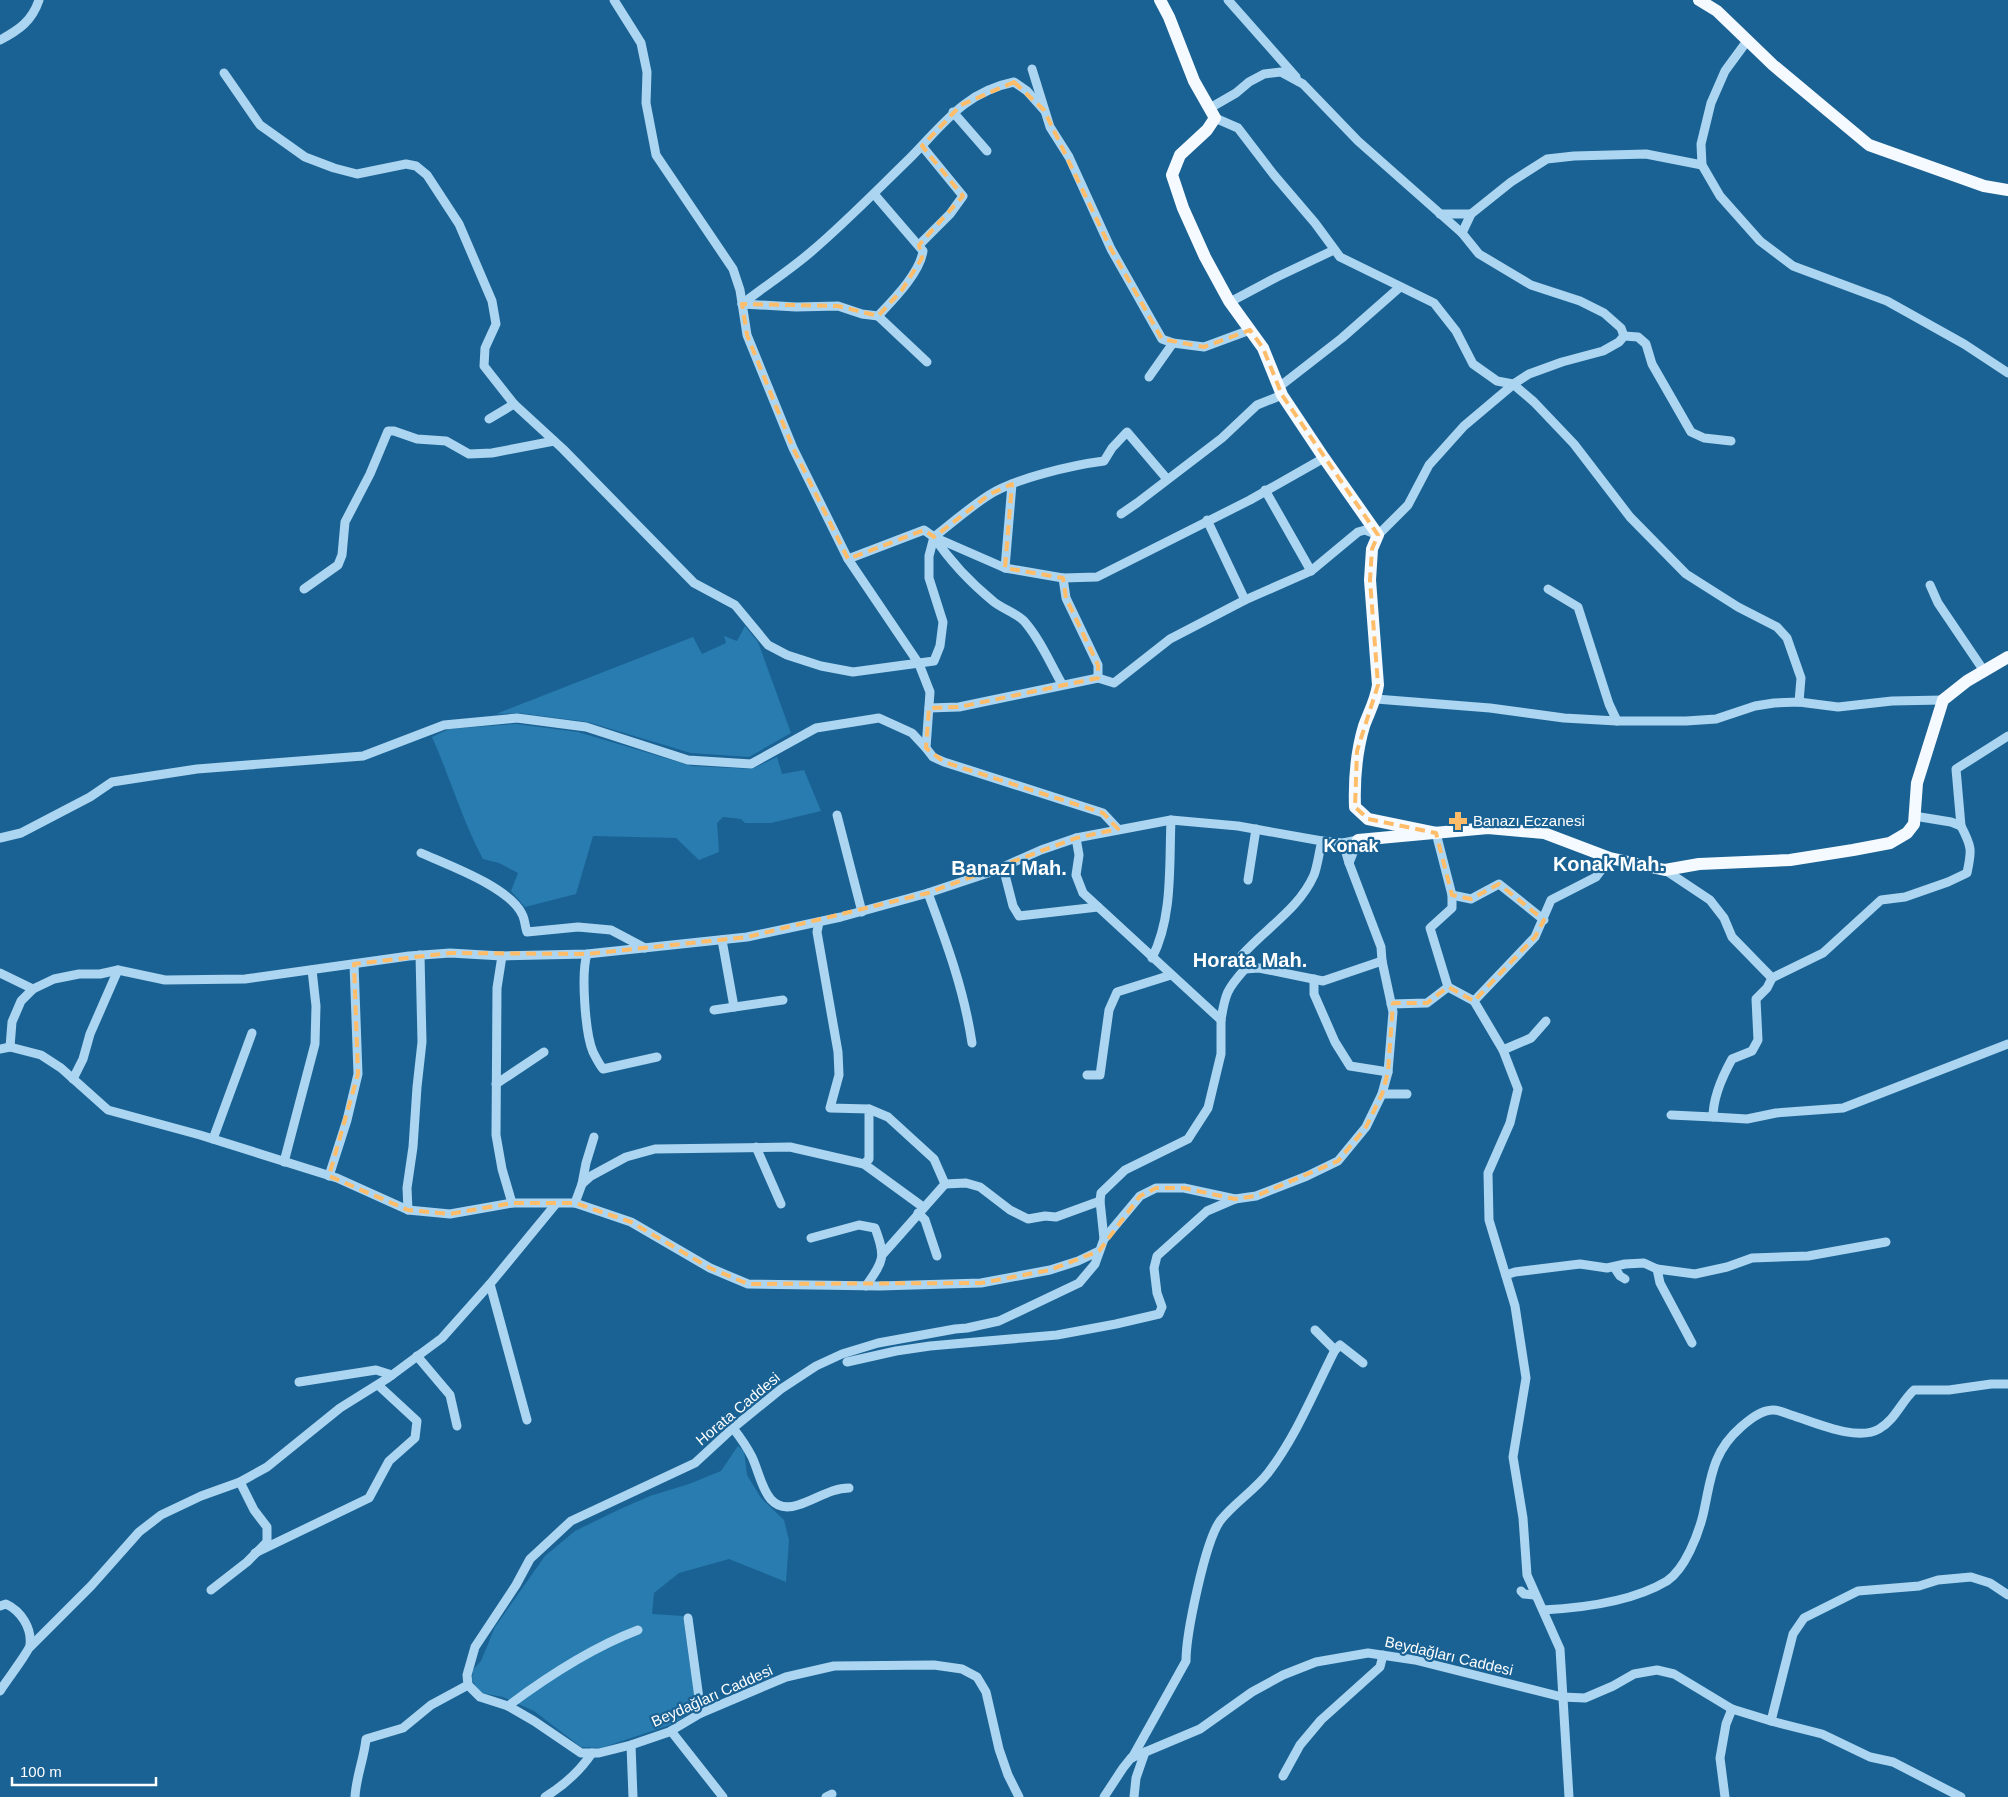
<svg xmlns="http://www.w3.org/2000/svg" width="2008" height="1797" font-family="Helvetica,sans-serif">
  <rect width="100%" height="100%" fill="#1a6294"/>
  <g fill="#297cb0">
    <path d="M745,626L758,642L791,733L749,757L691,753L588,722L519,713L496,714L693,637L702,654L726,643L724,636L737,641Z"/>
    <path d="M516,724L578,732L692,766L752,769L777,757L782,774L804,770L821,811L771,823H745L741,819L723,817L717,823L719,852L699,860L676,838L593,836L576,894L525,907L511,891L518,873L499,863L483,859C462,820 450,777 432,737L449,729Z"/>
    <path d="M738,1446L744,1451L747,1475L761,1498L784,1520L789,1540L786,1582L729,1559L679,1573L654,1593L652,1614L683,1616L696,1709L673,1724L601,1748L581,1747L534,1711L503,1697L482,1693L475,1686L472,1679L473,1670L481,1661L495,1627L545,1556L575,1531L618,1510L650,1496L689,1484L721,1471Z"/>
  </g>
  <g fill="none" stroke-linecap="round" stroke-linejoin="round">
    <g stroke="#abd5f0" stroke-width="9">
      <path d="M614,0L641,43L647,72L646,103L656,155L733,269L740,290L747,335L793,448L848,559L919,664L930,692L926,748L933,757L944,762L1103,813L1118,829"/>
      <path d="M1228,0L1296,77"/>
      <path d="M0,40C19,30 32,21 39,0"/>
      <path d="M1747,41L1725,71L1711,103L1701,144L1702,165L1720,196L1760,241L1793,266L1887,301L1964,344L2008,373"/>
      <path d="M1032,69L1050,127L1069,157L1111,249L1162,339L1173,343L1204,347L1250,330"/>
      <path d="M224,73L260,125L305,157L334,168L357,174L406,164L416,166L427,175L459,224L492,301L496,324L485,348L484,366L514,404"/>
      <path d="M953,112L987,151"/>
      <path d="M1215,118L1238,128L1274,175L1315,223L1340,257L1434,303L1456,331L1473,364L1497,381L1513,384L1534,402L1574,444L1630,517L1686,574L1738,607L1777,627L1787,638L1801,678L1799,702"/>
      <path d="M1440,214H1471"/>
      <path d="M1462,233L1471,214L1511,182L1547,159L1574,156L1646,154L1702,165"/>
      <path d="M919,245L950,214L963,196L922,146"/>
      <path d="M1230,302L1277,277L1334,250"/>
      <path d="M742,304C765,286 790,270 812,251C846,222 877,190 909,159C942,126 964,92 1014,82L1027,91L1044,110"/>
      <path d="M742,304L796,307L838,306L862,314L878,316C893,300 920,273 923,251L874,194"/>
      <path d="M878,316L927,362"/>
      <path d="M1624,336L1638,337L1646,344L1652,364L1691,432L1704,438L1731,441"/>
      <path d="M1149,377L1173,343"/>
      <path d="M1279,387L1342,338L1400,287"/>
      <path d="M489,419L514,404L563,449L694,583L735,605L768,645L787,655L821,666L853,672L934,661L940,646L943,622L929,578V556L934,537C952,523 970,507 989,495C1016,478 1073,465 1104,461L1112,448L1127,432L1167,479"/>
      <path d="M1265,490L1311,571"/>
      <path d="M1121,514L1137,503L1222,438L1257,405L1282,395"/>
      <path d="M1207,520L1245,600"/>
      <path d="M934,537C950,561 972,584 994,602C1003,609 1016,613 1024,621C1040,639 1050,663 1062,684"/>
      <path d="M848,559L924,530L934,537L1005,568L1063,578L1097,577L1250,500L1324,458"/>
      <path d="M1005,568L1012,484"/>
      <path d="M1063,578L1066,598L1098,665V678"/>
      <path d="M1930,585L1938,603L1984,671"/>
      <path d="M304,589L338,565L342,555L345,522L370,474L388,431H394L417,439L446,441L469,454L492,453L554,441"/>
      <path d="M1548,589L1578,607L1609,704L1617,721"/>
      <path d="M1376,699L1490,708L1564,718L1617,721H1686L1716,719L1755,706L1774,703L1799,702L1838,707L1892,701L1943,700"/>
      <path d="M929,708L959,707L1098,678L1114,683L1170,639L1245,600L1311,571L1358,532L1365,530L1378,535L1408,505L1429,465L1464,426L1515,383L1529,374L1562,362L1603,351L1619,342L1624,336L1621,328L1604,313L1580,301L1531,285L1479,254L1462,233L1358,141L1303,84L1281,72L1264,74L1249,82L1236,93L1210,108"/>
      <path d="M837,815L862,912"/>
      <path d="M1961,826L1956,769L2008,736"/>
      <path d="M0,838L21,833L90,797L112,782L197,769L363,756L444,725L517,718L586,727L688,760L751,764L816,728L879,718L912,733L926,748"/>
      <path d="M1076,838L1079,855L1076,875L1083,893L1221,1020V1054L1208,1108L1188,1139L1125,1170L1101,1193L1100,1201L1104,1239"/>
      <path d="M1322,841C1319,852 1318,864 1314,875C1299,909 1266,928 1242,955L1245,969L1259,968L1323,981L1382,961"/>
      <path d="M1343,843L1349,863"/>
      <path d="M421,853C448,865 509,887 522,914C525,919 525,927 527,932L578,927L611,930L645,948"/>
      <path d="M1003,867L1013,906L1019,916L1098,907"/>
      <path d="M1665,870L1710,900L1724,918L1732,937L1772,978L1823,953L1881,900L1905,897L1948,882L1967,873C1972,850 1972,847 1961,826L1951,822L1914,816"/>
      <path d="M1248,880L1256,829"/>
      <path d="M928,893C947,944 964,990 972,1043"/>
      <path d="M1452,895L1471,899L1499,884L1544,920"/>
      <path d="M819,922L817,932L838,1052L839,1075L830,1108L869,1109V1159L864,1164"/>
      <path d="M722,940L734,1007"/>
      <path d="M587,954C581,973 585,1033 593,1052C596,1058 599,1064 603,1069L657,1057"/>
      <path d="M502,956L497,988L496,1135L502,1169L512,1203"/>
      <path d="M1152,958C1173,917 1169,866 1171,820"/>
      <path d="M0,973L33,989"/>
      <path d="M1314,979V994L1335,1042L1350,1066L1388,1072"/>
      <path d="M1448,987L1474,1001"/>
      <path d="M1391,1004L1427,1003L1448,987L1430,928L1452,908V895L1436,833"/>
      <path d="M714,1010L783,1000"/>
      <path d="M1221,1020C1225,994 1227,989 1245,969"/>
      <path d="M10,1047L12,1022L21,1001L33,989L54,979L79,974H100L118,970L165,980L245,979L409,956L450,953L502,956L587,954L747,937L841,917L928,893L994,871L1041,850L1076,838L1171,820L1238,826L1322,841L1343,843L1358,840"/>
      <path d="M0,1049L10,1047L41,1055L61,1068L108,1110L200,1135L337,1178L408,1210L450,1214L512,1203H575L631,1222L710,1268L748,1284L880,1286L981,1283L1050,1270L1078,1261L1099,1251"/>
      <path d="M1503,1050L1531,1038L1546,1021"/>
      <path d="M1087,1075H1100L1109,1010L1117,992L1171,975"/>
      <path d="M73,1079L83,1059L90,1034L118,970"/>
      <path d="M496,1084L544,1052"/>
      <path d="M1382,1094H1407"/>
      <path d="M869,1109L888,1117L934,1159L945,1184L883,1254"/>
      <path d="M1671,1115L1713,1117C1713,1097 1722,1077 1732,1059L1752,1051L1758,1040L1756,999L1767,988L1772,978"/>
      <path d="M1713,1117L1747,1119L1776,1113L1843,1108L2008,1044"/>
      <path d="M213,1139L252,1033"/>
      <path d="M756,1147L781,1204"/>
      <path d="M284,1162L315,1044L316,1006L312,970"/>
      <path d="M329,1176L347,1120L358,1074L354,964"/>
      <path d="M582,1184L586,1163L594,1137"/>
      <path d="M945,1184L966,1183L980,1187L1010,1210L1028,1219L1045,1216L1056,1217L1100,1201"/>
      <path d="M575,1203L582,1184L591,1176L626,1157L655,1149L790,1147L864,1164L923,1207"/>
      <path d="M408,1210L407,1188L413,1147L417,1087L422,1042L420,955"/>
      <path d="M918,1213L925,1220L937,1256"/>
      <path d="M811,1238L859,1225L875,1228C886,1257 884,1260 866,1286"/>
      <path d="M1614,1267L1620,1276L1625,1279"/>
      <path d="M1657,1269L1695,1274L1727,1267L1752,1258L1808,1256L1886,1242"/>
      <path d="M1506,1275L1515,1272L1580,1264L1607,1268L1625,1264L1644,1263L1657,1269L1660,1283L1692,1343"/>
      <path d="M490,1284L527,1420"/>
      <path d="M1315,1330L1335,1350"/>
      <path d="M417,1356L450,1395L457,1426"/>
      <path d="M847,1362L896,1351L930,1346L1057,1335L1116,1324L1159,1314L1162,1307L1157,1293L1154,1268L1157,1256L1207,1211L1235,1199"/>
      <path d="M299,1382L376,1370L392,1375"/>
      <path d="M733,1428C740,1437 747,1447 752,1457C762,1478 765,1516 798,1505C815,1500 831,1488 849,1488"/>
      <path d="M255,1553L369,1498L389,1461L415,1438L417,1421L378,1385"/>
      <path d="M211,1590L247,1562L267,1542V1527L254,1510L240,1482"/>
      <path d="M1521,1591L1524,1594L1534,1595"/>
      <path d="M0,1606L6,1604C21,1611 32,1628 30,1645C29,1652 5,1682 0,1691"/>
      <path d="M1543,1610C1582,1608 1632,1602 1667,1581C1685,1569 1698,1535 1703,1515C1711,1480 1711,1453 1741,1427C1750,1419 1761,1410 1773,1410C1779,1410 1786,1413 1791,1415C1814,1422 1857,1442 1879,1429C1895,1420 1901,1402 1914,1390H1949L1991,1384H2008"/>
      <path d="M688,1618L701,1713"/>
      <path d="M30,1647L91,1586L139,1532L161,1515L201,1496L240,1482L267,1467L340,1408L388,1378L442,1338L490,1284L555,1205"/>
      <path d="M468,1685L467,1675L475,1647L516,1585L530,1559L571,1521L695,1463L733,1428L781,1389L816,1366L842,1354L878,1343L955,1329L967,1328L999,1321L1079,1283L1095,1264L1104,1239L1140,1196L1156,1188H1184L1235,1199L1256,1196L1307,1176L1338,1161L1366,1127L1382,1094L1388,1072L1393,1012L1382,961L1381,947L1349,863L1358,840"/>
      <path d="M468,1685L480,1697L508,1706L534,1721L581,1753H599L631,1745L669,1732L701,1713L786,1677L834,1666L934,1665L962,1669L977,1677L986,1692L999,1749L1008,1775L1019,1797"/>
      <path d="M508,1706C548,1676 591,1648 638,1630"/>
      <path d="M1771,1721L1822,1734L1870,1757L1893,1762L1961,1797"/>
      <path d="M671,1731L723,1797"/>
      <path d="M631,1745L633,1797"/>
      <path d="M1132,1758L1186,1661C1186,1634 1205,1542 1220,1521C1234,1503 1254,1491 1268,1473C1297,1435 1314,1391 1335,1350L1340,1345L1363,1363"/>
      <path d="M1283,1776L1300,1745L1321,1720L1380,1667L1383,1655"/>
      <path d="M355,1797C356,1777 364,1759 366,1739L403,1728L431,1705L468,1685"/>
      <path d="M545,1797C563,1786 580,1771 592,1753"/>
      <path d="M826,1797L832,1794"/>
      <path d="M1104,1797L1123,1768L1131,1758L1200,1729L1252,1692L1283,1675L1316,1662L1368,1653L1415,1660L1562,1697L1585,1698L1613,1686L1634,1674L1657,1670L1674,1674L1732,1709L1771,1721L1793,1634L1804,1618L1858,1591L1919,1586L1938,1580L1971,1577L1990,1583L2008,1595"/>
      <path d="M1134,1797L1136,1778L1145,1752"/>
      <path d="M1569,1797L1560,1649L1527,1575L1523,1518L1513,1457L1526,1378L1515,1306L1489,1220L1488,1173L1510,1123L1518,1089L1503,1050L1474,1001L1535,937L1551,900L1596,877L1610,858"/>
      <path d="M1725,1797L1720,1758L1726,1724L1732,1709"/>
    </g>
    <g stroke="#f4faff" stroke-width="12">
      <path d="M1160,0L1169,17L1194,81L1215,118L1207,130L1180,155L1172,175L1183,208L1205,257L1229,301L1263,348L1282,395L1324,458L1378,535L1372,549L1370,580L1378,685C1376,700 1369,712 1364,726C1356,753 1354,779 1355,807L1368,819L1436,833"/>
      <path d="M1699,0L1717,11L1773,65L1869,145L1984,186L2008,190"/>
      <path d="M1358,840L1488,828L1544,833L1610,858L1665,870L1699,864L1790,860L1853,850L1890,843L1907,833L1914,824L1917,783L1943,700L1967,681L2008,657"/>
    </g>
  </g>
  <path fill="none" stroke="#ffbd6a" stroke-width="4" stroke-dasharray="10 6" stroke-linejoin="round" d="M1014,82L1044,110L1111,249L1162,339L1204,347L1250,330L1263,348L1282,395L1378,535L1372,549L1370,580L1378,685L1357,751L1355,807L1368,819L1436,833L1452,895L1471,899L1499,884L1544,920L1535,937L1474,1001L1448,987L1427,1003H1393L1388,1072L1382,1094L1366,1127L1338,1161L1256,1196L1235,1199L1184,1188H1156L1140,1196L1099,1251L1050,1270L981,1283L748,1284L710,1268L631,1222L575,1203H512L450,1214L408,1210L329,1176L358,1074L354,964L450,953L587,954L747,937L928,893L1076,838L1118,829L1103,813L944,762L926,748L929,708L959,707L1098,678V665L1066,598L1063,578L1005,568L1012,484L990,494L934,537L924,530L848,559L793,448L747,335L742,304L838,306L878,316L902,290L922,258L919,245L963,196L922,146L961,105Z"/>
  <defs>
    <g id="pharmacy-bare" transform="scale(1.5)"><path d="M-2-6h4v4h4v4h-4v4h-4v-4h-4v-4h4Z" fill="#ffbd6a" stroke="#1a6294" stroke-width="2.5" paint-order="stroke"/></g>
  </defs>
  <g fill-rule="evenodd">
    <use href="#pharmacy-bare" x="1458" y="821"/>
  </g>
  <g text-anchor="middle" stroke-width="4.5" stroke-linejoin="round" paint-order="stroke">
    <g font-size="15" fill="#fff" stroke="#1a6294" text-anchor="start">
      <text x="1473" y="826">Banazı Eczanesi</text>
    </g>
    <g font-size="15" fill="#fff" stroke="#1a6294">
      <text transform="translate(738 1409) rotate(-40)" y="5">Horata Caddesi</text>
      <text transform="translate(1449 1656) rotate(13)" y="5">Beydağları Caddesi</text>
      <text transform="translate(712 1696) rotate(-24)" y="5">Beydağları Caddesi</text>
    </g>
    <g font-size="18" font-weight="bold" fill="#fff" stroke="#1a6294">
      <text x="1351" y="852">Konak</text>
    </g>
    <g font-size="20" font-weight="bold" fill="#fff" stroke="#1a6294">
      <text x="1609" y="871">Konak Mah.</text>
      <text x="1009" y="875">Banazı Mah.</text>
      <text x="1250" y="967">Horata Mah.</text>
    </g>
  </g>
  <path d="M12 1777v8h144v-8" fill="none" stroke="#ffffff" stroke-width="2.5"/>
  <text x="20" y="1777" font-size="15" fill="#ffffff" stroke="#1a6294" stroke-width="4" paint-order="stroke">100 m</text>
</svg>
